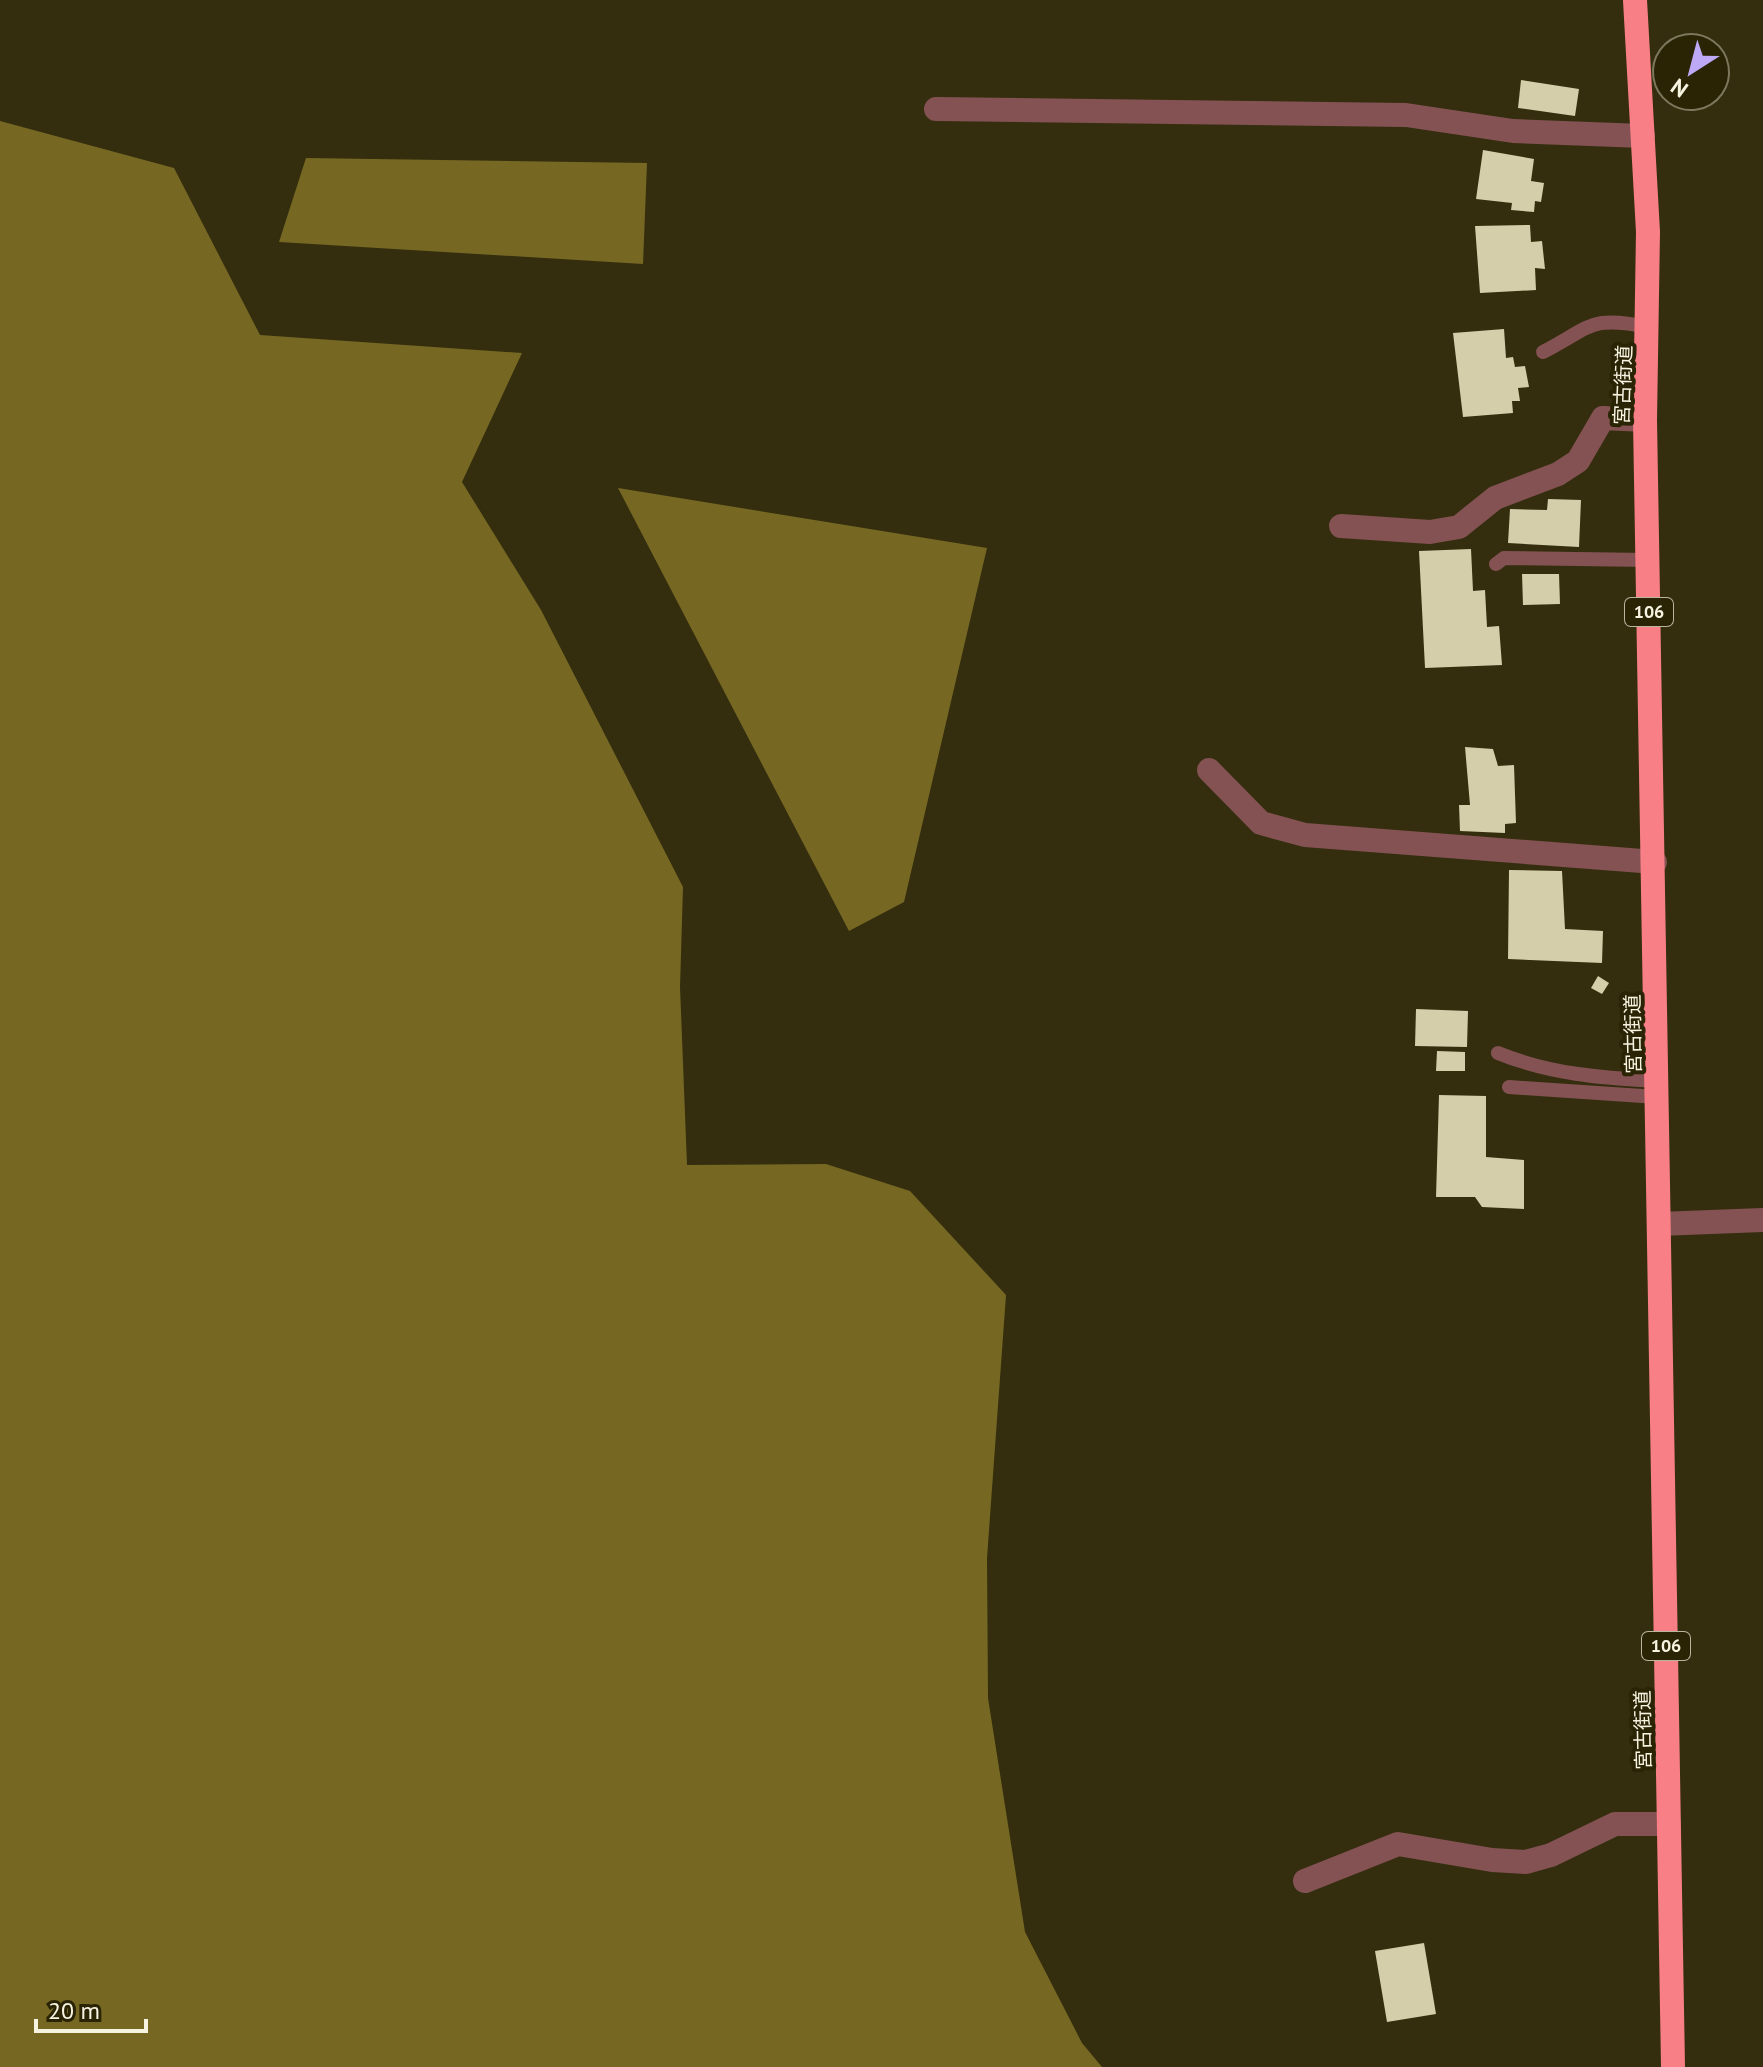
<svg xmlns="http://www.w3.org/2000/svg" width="1763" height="2067" font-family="'PT Sans','Noto Sans JP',sans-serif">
  <rect width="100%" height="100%" fill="#342e0f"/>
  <g fill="#766823">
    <path d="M0,121L174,168L260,335L522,353L462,482L541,610L683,887L680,987L687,1165L826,1164L910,1191L1006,1295L987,1558L988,1698L1025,1932L1082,2043L1102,2067H0Z"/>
    <path d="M306,158L647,163L643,264L279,242Z"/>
    <path d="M618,488L987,548L904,902L849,931Z"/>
  </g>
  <g fill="#d4ceab">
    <path d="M1521,80L1579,89L1575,116L1518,108Z"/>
    <path d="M1483,150L1534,159L1531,181L1544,183L1541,202L1535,201L1534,212L1511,210L1512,203L1476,199Z"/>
    <path d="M1530,225L1531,242L1542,241L1545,269L1535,268L1536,290L1480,293L1475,226Z"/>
    <path d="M1504,329L1506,358L1513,357L1515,367L1525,366L1529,387L1518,388L1520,401H1512L1513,413L1463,417L1453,333Z"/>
    <path d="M1548,499L1581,500L1579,547L1508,543L1510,509L1547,510Z"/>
    <path d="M1471,549L1473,591L1485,590L1487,627L1499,626L1502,665L1425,668L1419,551Z"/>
    <path d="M1522,574H1559L1560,604L1523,605Z"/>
    <path d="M1465,747L1493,749L1498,766L1514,765L1516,823L1505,824V833L1460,831L1459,805H1470Z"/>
    <path d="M1509,870L1562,871L1565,929L1603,931L1602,963L1508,959Z"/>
    <path d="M1598,976L1609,983L1602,994L1591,988Z"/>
    <path d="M1416,1009L1468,1011L1467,1047L1415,1046Z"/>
    <path d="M1437,1051L1465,1052V1071H1436Z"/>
    <path d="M1439,1095L1486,1096V1157L1524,1160V1209L1482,1207L1475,1197H1436Z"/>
    <path d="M1424,1943L1436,2014L1387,2022L1375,1951Z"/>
  </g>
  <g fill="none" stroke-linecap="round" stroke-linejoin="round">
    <g stroke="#845253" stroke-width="14">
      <path d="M1543,352C1592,327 1588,315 1649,327"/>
      <path d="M1496,564L1504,558L1648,560"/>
      <path d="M1498,1053C1549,1074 1602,1078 1657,1081"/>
      <path d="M1509,1087L1657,1097"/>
    </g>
    <g stroke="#845253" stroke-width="24">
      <path d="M936,109L1406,115L1513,131L1643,136"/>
      <path d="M1341,526L1430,532L1459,527L1495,498L1558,474L1578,461L1603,418L1645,420"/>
      <path d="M1209,770L1261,823L1305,835L1655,862"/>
      <path d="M1659,1224L1763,1220"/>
      <path d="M1305,1881L1398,1844L1492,1860L1526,1862L1551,1855L1615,1824H1669"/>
    </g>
    <path stroke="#f97f86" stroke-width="24" d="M1635,0L1648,232L1645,420L1673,2067"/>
  </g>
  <g text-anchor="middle" stroke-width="8" stroke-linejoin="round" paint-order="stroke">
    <g fill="#2a2405" stroke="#b9b59f" stroke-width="2">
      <rect x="1625" y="598" width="48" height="28" rx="6"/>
      <rect x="1642" y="1632" width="48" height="28" rx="6"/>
    </g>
    <g font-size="18" font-weight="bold" fill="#f6f3e1">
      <text x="1649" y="618">106</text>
      <text x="1666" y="1652">106</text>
    </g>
    <g font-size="20" fill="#f6f3e1" stroke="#2a2405">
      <text transform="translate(1623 385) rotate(-88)" y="7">宮古街道</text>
      <text transform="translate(1633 1034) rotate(-91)" y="7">宮古街道</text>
      <text transform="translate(1643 1730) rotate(-91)" y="7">宮古街道</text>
    </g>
  </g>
  <g transform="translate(1691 72) rotate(216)"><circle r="38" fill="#2a2405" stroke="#7c775d" stroke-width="2"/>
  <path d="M0-6L14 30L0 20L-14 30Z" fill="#bda9f5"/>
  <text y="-12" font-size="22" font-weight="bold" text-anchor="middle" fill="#f6f3e1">N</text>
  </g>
  <path d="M36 2019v12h110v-12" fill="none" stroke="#f6f3e1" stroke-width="4"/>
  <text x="48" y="2019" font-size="24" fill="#f6f3e1" stroke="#2a2405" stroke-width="6" paint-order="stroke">20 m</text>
</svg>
